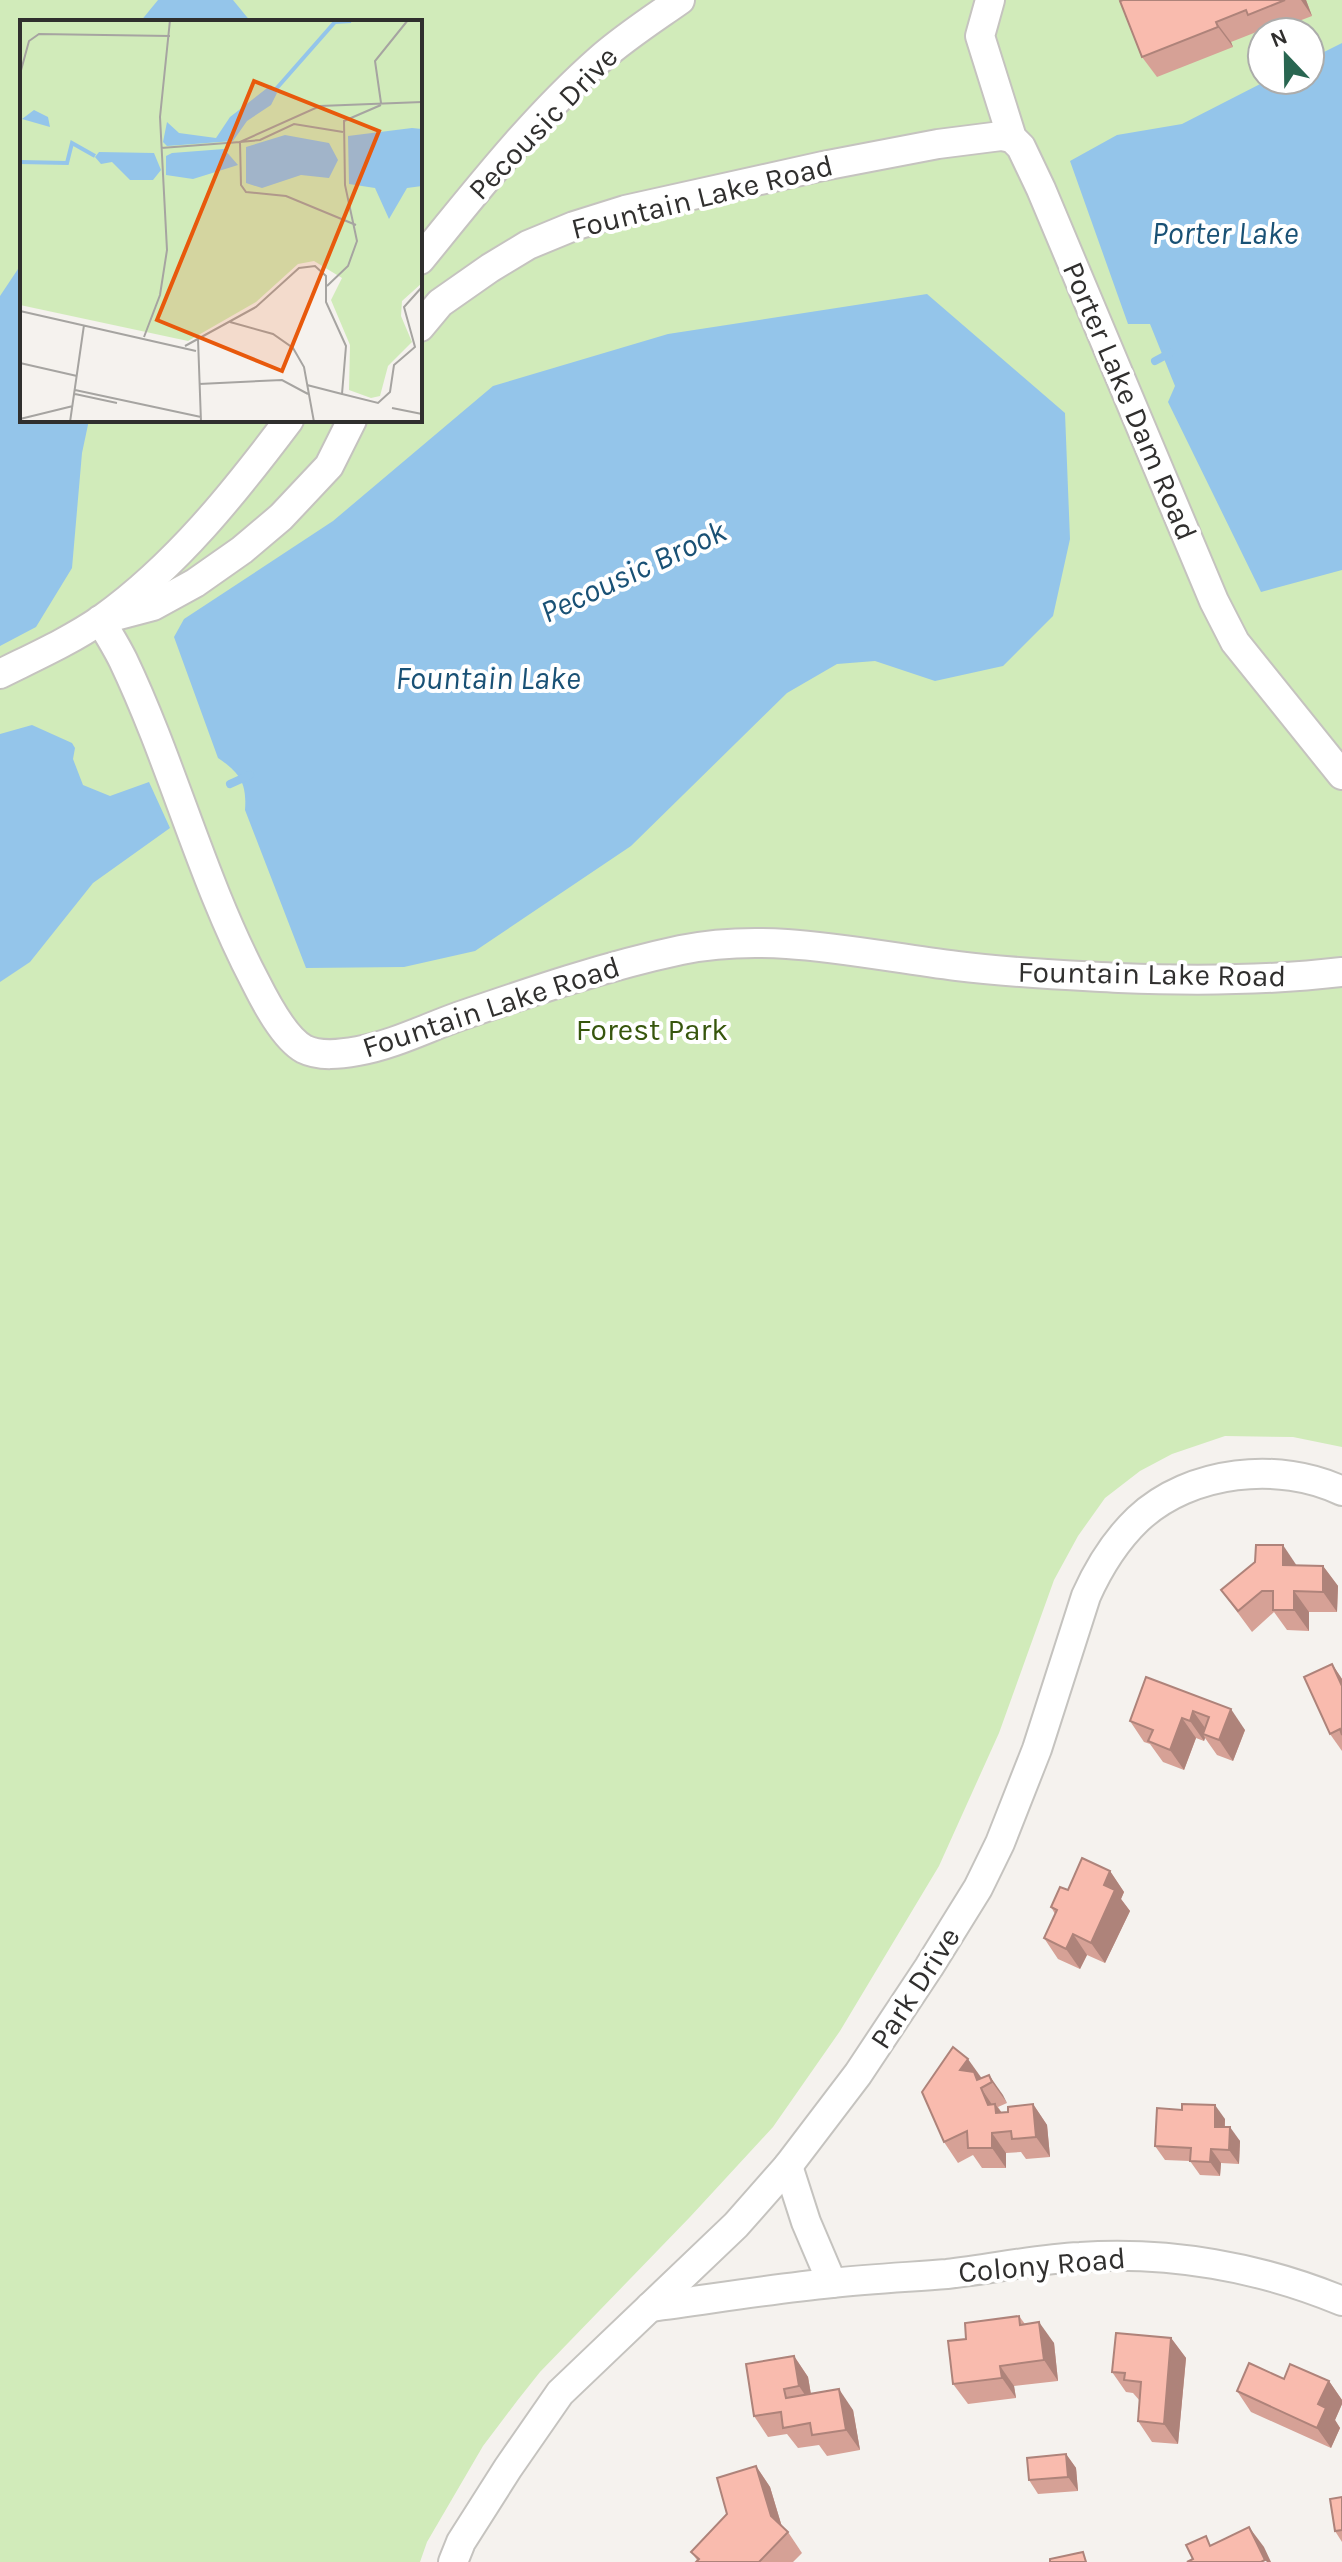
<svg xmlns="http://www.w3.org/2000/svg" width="1342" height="2562" font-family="Karla,sans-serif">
  <rect width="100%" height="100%" fill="#f5f2ee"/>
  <path fill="#d1ebba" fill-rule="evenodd" d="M0,0H1342V1447L1293,1437L1225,1436L1172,1454L1140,1471L1105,1498L1078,1536L1054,1580L999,1733L939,1866L840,2031L773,2127L690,2217L540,2372L517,2401L483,2446L427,2542L420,2562H0ZM22,22H420V420H22ZM1262,32H1310V80H1262Z"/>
  <g fill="#94c5ea">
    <path d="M158,0H233L251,22H140Z"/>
    <path d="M1342,43V570L1261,592L1168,402L1175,386L1150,324H1128L1070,161L1117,135L1182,124L1268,80H1310V59Z"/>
    <path d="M22,263V420H89L82,453L72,568L36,627L0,646V296Z"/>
    <path d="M927,294L1065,413L1070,539L1053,616L1003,666L935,681L875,661L837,664L787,693L631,846L475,951L404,967L306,968L245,810C247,783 240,773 218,758L174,637L184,619L333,521L493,386L668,334Z"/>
    <path d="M32,725L72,743L75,748L73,759L83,785L110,796L149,782L170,828L93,883L30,962L0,982V734Z"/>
  </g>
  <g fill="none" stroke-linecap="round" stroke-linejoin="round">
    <g stroke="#94c5ea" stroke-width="8">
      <path d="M1155,361L1170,353"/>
      <path d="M230,784L250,775"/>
    </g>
    <g stroke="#c5c3bf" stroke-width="32">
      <g id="minor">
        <path d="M990,0L980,36L1012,138L1021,147L1041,189L1214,601L1235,642L1342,775"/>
        <path d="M420,260C477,190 533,118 600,59C625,37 653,19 680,0"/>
        <path d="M420,327L440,303L490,268L528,245L574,226L625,210L823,166L938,144L1001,136L1012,138"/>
        <path d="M352,420L329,466L281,517L242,550L195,583L153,606L100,620C108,633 116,646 123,660C173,765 201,878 255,981C265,1001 284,1038 304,1049C320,1057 341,1054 358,1051C393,1045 426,1028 460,1016C533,991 606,966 681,950C773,931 865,955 957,966C1011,973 1065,975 1119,978C1194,981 1267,981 1342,972"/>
        <path d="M0,674C34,657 70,641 102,619C177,565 234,493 289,420"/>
        <path d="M788,2166L806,2222L832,2283"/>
        <path d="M650,2307C711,2299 771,2289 832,2283C870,2279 909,2277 947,2274C992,2269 1035,2259 1080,2257C1169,2251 1260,2267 1342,2301"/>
        <path d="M453,2562L461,2542L508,2468L560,2393L736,2225L788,2166L858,2074L929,1967L978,1888L1000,1843L1037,1749L1086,1596C1099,1567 1115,1541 1138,1519C1190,1470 1280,1461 1342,1491"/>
      </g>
    </g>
    <use href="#minor" stroke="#fff" stroke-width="28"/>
  </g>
  <g fill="#d6a196">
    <path d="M1123,0H1306L1312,16L1270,32H1262V35L1259,31L1231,42L1233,47L1157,77L1142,57Z"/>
    <path d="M1297,1565L1323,1566L1338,1586L1337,1612H1309V1631L1287,1630L1274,1612L1252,1632L1221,1590Z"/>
    <path d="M1332,1664L1342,1679V1751L1330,1734Z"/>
    <path d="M1146,1677L1245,1730L1233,1761L1217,1755L1205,1738L1204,1741L1196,1738L1184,1770L1163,1762L1150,1744L1144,1742L1130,1721Z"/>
    <path d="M1110,1871L1124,1892L1121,1899L1130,1911L1105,1963L1087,1955L1080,1969L1058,1959L1044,1938L1055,1914L1051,1907L1068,1890Z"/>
    <path d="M989,2075L1007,2103L998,2107L1002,2113L1008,2112L1033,2104L1047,2125L1050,2157L1026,2159L1021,2152L1006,2153V2168H982L973,2155L958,2163L944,2142L982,2078Z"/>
    <path d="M1225,2119V2127L1240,2141L1239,2164L1221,2163L1220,2176L1200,2175L1190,2161L1165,2160L1155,2146Z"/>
    <path d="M1019,2316L1025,2324L1054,2343L1058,2381L1014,2386L1016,2398L968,2404L953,2384L966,2339Z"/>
    <path d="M1171,2338L1186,2358L1178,2444L1152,2442L1138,2421L1140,2401L1133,2393L1126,2392L1112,2372Z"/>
    <path d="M794,2356L808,2377L811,2394L853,2410L860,2450L827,2456L819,2445L798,2448L787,2434L768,2437L754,2416Z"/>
    <path d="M1284,2379L1329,2381L1342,2400V2404L1335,2420L1340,2428L1331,2448L1251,2412L1237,2391Z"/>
    <path d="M1066,2454L1076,2468L1078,2491L1038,2494L1029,2480Z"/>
    <path d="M756,2466L770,2487L782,2527L788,2532L802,2553L793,2562H696L697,2560L691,2552L727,2514Z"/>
    <path d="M1342,2497V2542L1335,2531Z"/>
  </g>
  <g fill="#ae837a">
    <path d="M1301,0H1306L1312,16Z"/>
    <path d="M1216,22L1231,42L1233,47L1218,27Z"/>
    <path d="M1283,1545L1297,1566L1283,1565Z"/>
    <path d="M1323,1566L1338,1586L1337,1612L1323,1592Z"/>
    <path d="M1294,1591L1309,1612V1631L1294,1610Z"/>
    <path d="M1332,1664L1342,1679V1686Z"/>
    <path d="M1231,1709L1245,1730L1233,1761L1219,1740Z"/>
    <path d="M1193,1711L1208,1732L1203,1734L1205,1738L1204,1741L1190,1721Z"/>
    <path d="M1182,1718L1196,1738L1184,1770L1170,1750Z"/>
    <path d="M1110,1871L1124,1892L1121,1899L1130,1911L1105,1963L1091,1943L1104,1885Z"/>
    <path d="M1073,1934L1087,1955L1080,1969L1066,1949Z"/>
    <path d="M968,2059L983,2080L981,2082L960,2070Z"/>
    <path d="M989,2075L1003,2095L1007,2103L992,2082Z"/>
    <path d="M981,2088L995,2109V2104L1010,2124V2131L988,2105Z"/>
    <path d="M1033,2104L1047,2125L1050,2157L1036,2137Z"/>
    <path d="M1215,2105L1225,2119L1224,2141L1215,2127Z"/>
    <path d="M1230,2127L1240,2141L1239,2164L1229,2150Z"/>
    <path d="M992,2133L1006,2153V2168L992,2148Z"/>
    <path d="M1211,2149L1221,2163L1220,2176L1210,2162Z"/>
    <path d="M1039,2322L1054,2343L1058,2381L1044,2360Z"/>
    <path d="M1171,2338L1186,2358L1178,2444L1164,2424Z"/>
    <path d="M794,2356L808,2377L813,2407L799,2386Z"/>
    <path d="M1000,2366L1014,2386L1016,2398L1002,2378Z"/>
    <path d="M1329,2381L1342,2400V2404L1335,2420L1340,2428L1331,2448L1317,2428L1318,2404Z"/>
    <path d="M839,2389L853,2410L860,2450L846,2430Z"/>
    <path d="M1066,2454L1076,2468L1078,2491L1068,2477Z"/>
    <path d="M756,2466L770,2487L785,2537L771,2516Z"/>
    <path d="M1249,2527L1264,2547L1271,2562H1267L1265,2560Z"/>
  </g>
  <g fill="#f9bbae" stroke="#ae837a" stroke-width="2">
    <path d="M1123,0H1285L1248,15L1246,10L1216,22L1218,27L1142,57L1120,1Z"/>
    <path d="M1256,1545H1283V1565L1323,1566V1592L1294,1591V1610H1273V1591H1262L1238,1611L1221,1590L1255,1562Z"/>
    <path d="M1332,1664L1342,1686V1735L1340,1729L1330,1734L1304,1677Z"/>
    <path d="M1146,1677L1231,1709L1219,1740L1203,1734L1209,1717L1193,1711L1190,1721L1182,1718L1170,1750L1148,1741L1153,1730L1130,1721Z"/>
    <path d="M1082,1858L1110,1871L1104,1885L1115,1890L1091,1943L1073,1934L1066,1949L1044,1938L1057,1910L1051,1907L1060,1887L1068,1890Z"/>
    <path d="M953,2047L968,2059L960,2070L974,2072L977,2080L989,2075L992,2082L981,2088L988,2105L995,2104L996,2113L1008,2112V2107L1033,2104L1036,2137L1012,2139L1011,2131L992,2133V2148H968L967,2131L944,2142L922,2092Z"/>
    <path d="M1182,2104L1215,2105V2127H1230L1229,2150L1211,2149L1210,2162L1190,2161L1191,2148L1155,2146L1157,2108L1182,2110Z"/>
    <path d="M1019,2316L1020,2325L1039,2322L1044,2360L1000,2366L1002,2378L953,2384L948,2341L966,2339L965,2323Z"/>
    <path d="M1116,2333L1171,2338L1164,2424L1138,2421L1141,2382L1124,2380L1125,2373L1112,2372Z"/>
    <path d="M794,2356L799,2386L784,2389L786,2398L839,2389L846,2430L812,2435L810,2423L783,2428L781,2412L754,2416L746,2364Z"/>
    <path d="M1249,2363L1284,2379L1290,2364L1329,2381L1318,2404L1326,2408L1317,2428L1237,2391Z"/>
    <path d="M1066,2454L1068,2477L1029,2480L1027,2458Z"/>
    <path d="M756,2466L771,2516L788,2532L759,2562H696L699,2559L691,2552L727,2514L717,2478Z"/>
    <path d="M1342,2497V2530L1335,2531L1330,2499Z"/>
    <path d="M1249,2527L1265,2560L1261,2562H1187L1193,2559L1186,2545L1206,2536L1210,2546Z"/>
    <path d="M1083,2552L1086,2562H1050V2559Z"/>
  </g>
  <g text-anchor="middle" stroke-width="8" stroke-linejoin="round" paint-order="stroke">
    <g font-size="30" fill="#302f2e" stroke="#fff">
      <text transform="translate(543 123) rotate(-46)" y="10">Pecousic Drive</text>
      <text transform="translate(702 197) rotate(-14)" y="10">Fountain Lake Road</text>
      <text transform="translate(1130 401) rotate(67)" y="10">Porter Lake Dam Road</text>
      <text transform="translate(1152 974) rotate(1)" y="10">Fountain Lake Road</text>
      <text transform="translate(491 1007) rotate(-18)" y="10">Fountain Lake Road</text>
      <text transform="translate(915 1988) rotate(-57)" y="10">Park Drive</text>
      <text transform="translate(1042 2265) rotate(-5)" y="10">Colony Road</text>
    </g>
    <g font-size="30" fill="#37560d" stroke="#fff">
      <text x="652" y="1040">Forest Park</text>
    </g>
    <g font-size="32" font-style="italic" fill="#195175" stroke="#fff">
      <text x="1225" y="244">Porter Lake</text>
      <text transform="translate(633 571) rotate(-25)" y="11">Pecousic Brook</text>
      <text x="488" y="689">Fountain Lake</text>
    </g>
  </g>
  <g transform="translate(20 20)">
    <rect width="402" height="402" fill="#f5f2ee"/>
    <path d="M0,0H402V263L382,281L381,296L392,322L368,346L360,376L351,378L329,370L330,325L311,280L322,258L294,241L278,244L236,282L168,321L0,285Z" fill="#d1ebba"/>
    <path d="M251,65L257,73L251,85L227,101L213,121L147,126L143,122L147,102L159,113L196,118L210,97ZM14,90L28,97L30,107L2,99ZM392,108L402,109V166L387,168L369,199L355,168L329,164L328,116ZM265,115L309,123L318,140L309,158L281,155L242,168L226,163V127ZM204,129L218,145L173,159L146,155V136L152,133ZM79,132L134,133L141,150L133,160H110L92,142L81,144L75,137Z" fill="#94c5ea"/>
    <path fill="none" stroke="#94c5ea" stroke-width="4" d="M256,69L315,2L331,1M0,142L47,143L52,123L75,136"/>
    <path fill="none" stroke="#a6a4a1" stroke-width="2" d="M0,54L9,21L19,14L150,16M361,83L355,41L388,0M323,112L274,104L240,120L220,122L221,165L226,172L266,176L336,205M141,128L220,122L300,86L402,82M307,266L328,246L337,221L325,165L324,101L361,85M0,291L176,331M210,302L253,314L273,328L284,347L294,402M124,317L140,275L147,230L140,97L150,0M178,319L181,402M165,326L236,287L279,248L295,246L306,256V282L326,326L322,374L358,383L370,372L374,345L395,327L384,287L402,267M0,343L57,356M179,364L262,360L288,374M287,365L322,374M55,370L181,397M55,374L97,383M372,388L402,394M0,399L53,386M50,402L64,305M212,402H255"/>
    <path fill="#e8590c" fill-opacity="0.15" stroke="#e8590c" stroke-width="4" d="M234,61L359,111L262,351L137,300Z"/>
    <rect width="402" height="402" fill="none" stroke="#302f2e" stroke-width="4"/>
  </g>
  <g transform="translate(1286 56) rotate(338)"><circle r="38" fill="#ffffff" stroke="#acacab" stroke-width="2"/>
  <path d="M0-6L14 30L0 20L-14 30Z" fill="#296651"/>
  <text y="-12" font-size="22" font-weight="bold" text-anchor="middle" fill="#302f2e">N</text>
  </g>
</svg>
